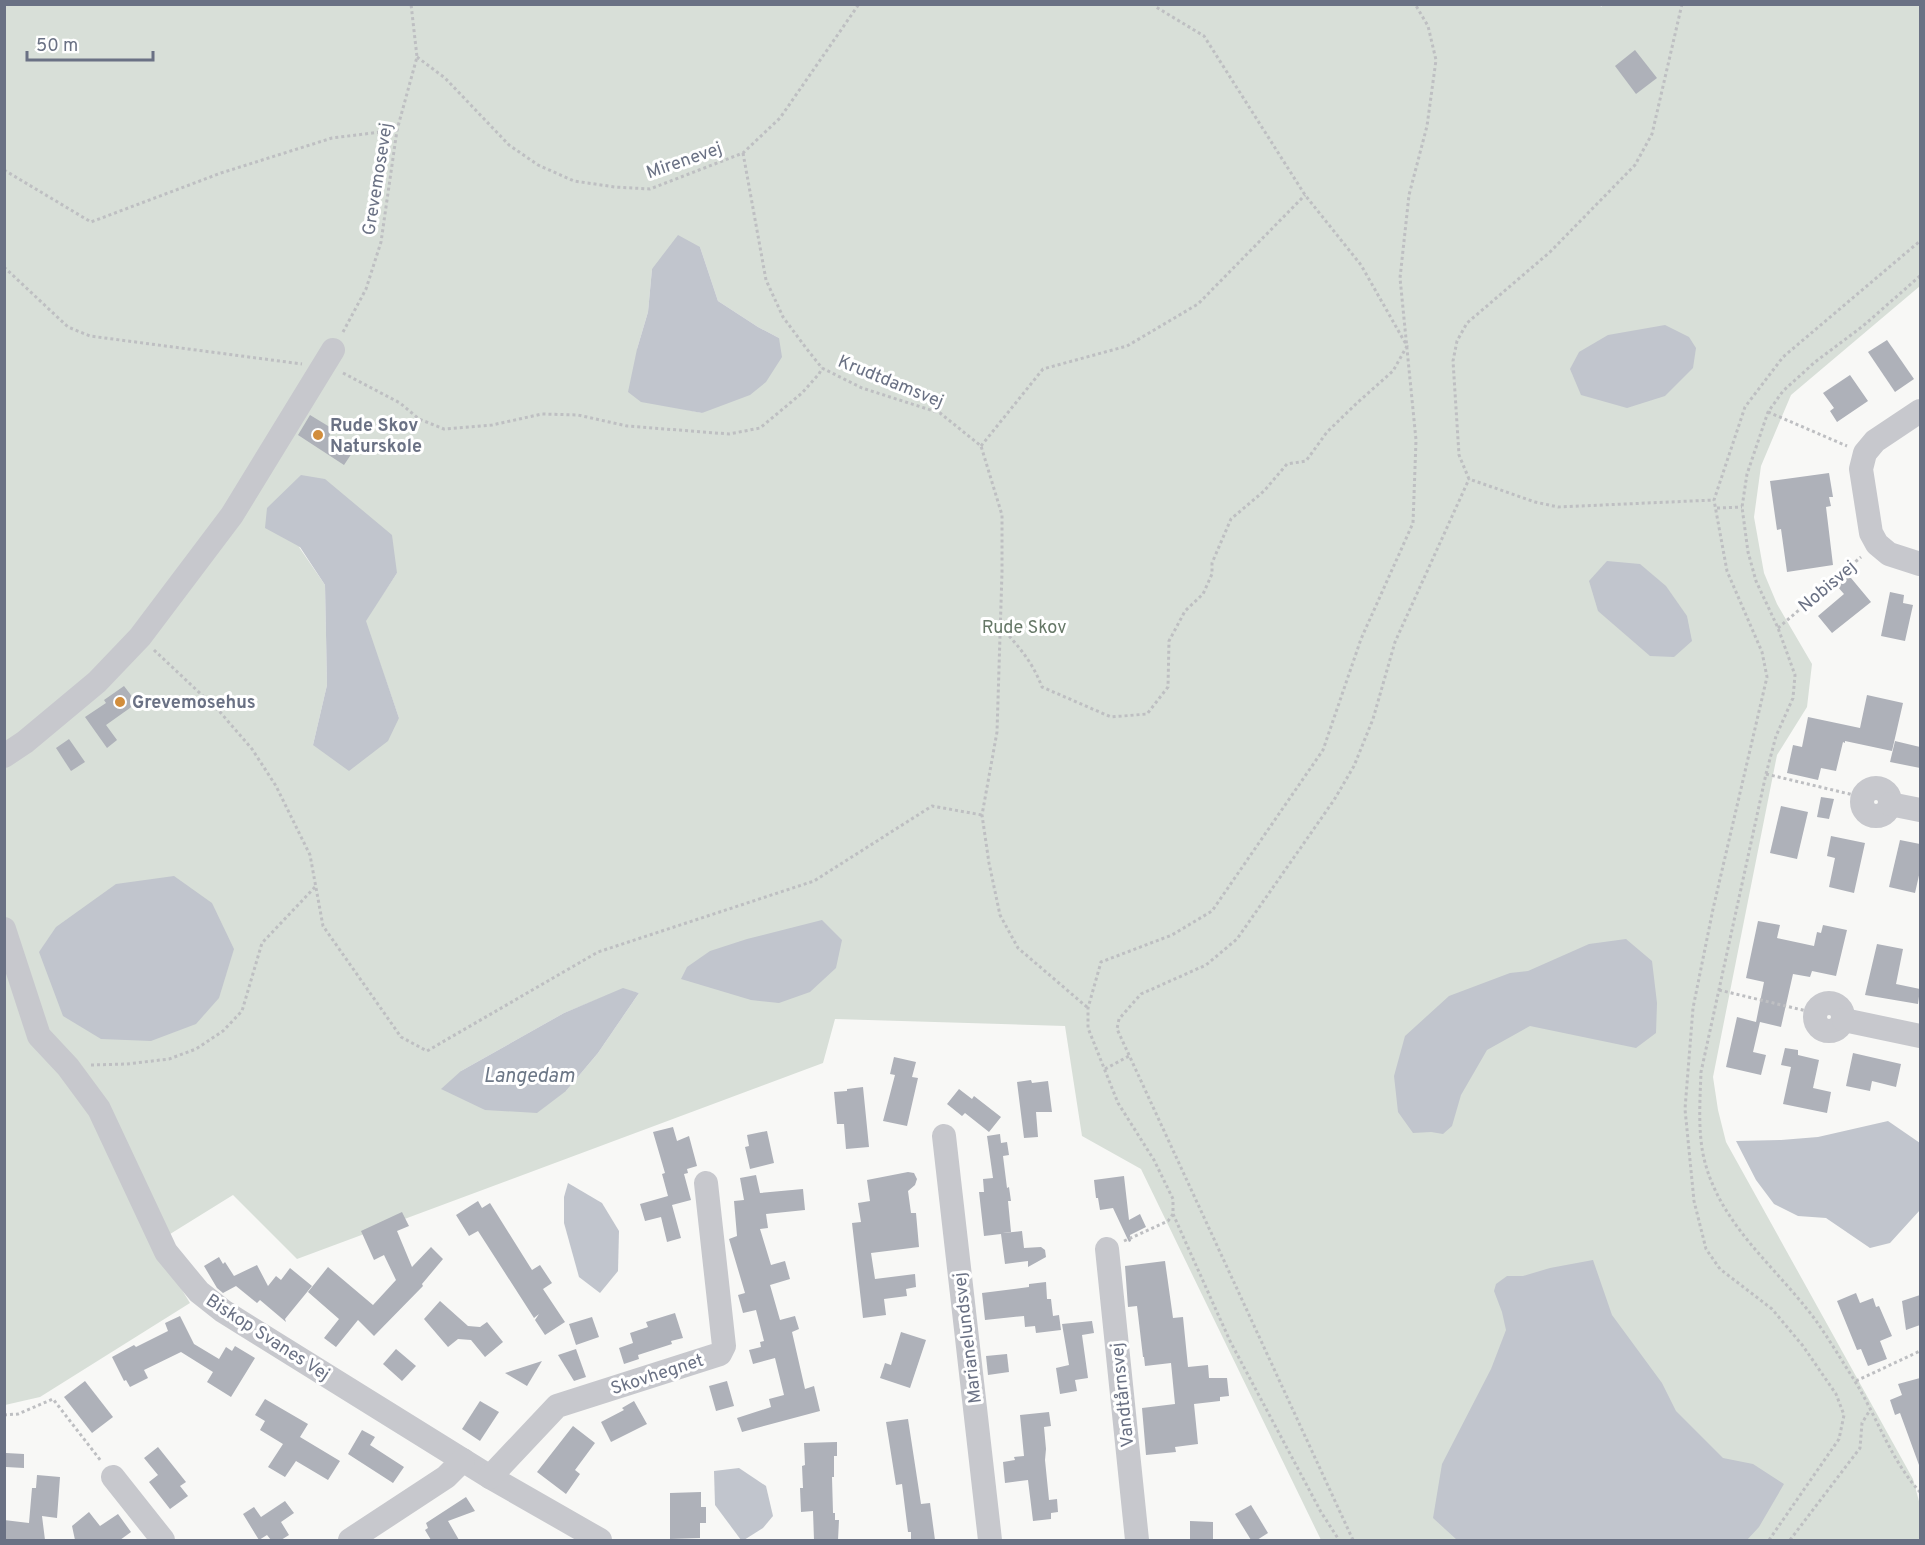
<svg xmlns="http://www.w3.org/2000/svg" width="1925" height="1545" font-family="Overpass,sans-serif">
  <rect width="100%" height="100%" fill="#f8f8f6"/>
  <path fill="#d8dfd8" fill-rule="evenodd" d="M1600,4L1601,7L1604,4L1920,5V286L1791,395L1761,466L1754,517L1764,573L1777,604L1812,664L1807,707L1777,755L1713,1077L1718,1110L1726,1142L1913,1479L1920,1505V1540H1321L1141,1169L1082,1136L1065,1026L835,1019L823,1063L297,1259L233,1195L154,1244L190,1303L40,1397L5,1405L4,5ZM700,247L718,301L758,327L779,338L702,413L674,407L637,349L648,312L652,269ZM299,547L397,573L365,621L399,718L313,745L327,685L325,585ZM623,989L639,993L598,1053L566,1091L461,1071L564,1013Z"/>
  <g fill="#c1c5cd">
    <path d="M678,235L700,247L718,301L758,327L779,338L782,357L766,382L750,395L702,413L641,402L628,392L637,349L648,312L652,269Z"/>
    <path d="M1665,325L1689,337L1696,348L1693,368L1665,396L1627,408L1581,395L1570,369L1579,352L1608,335Z"/>
    <path d="M301,475L325,479L392,535L397,573L366,621L399,718L388,741L349,771L313,745L327,685L325,585L300,547L265,528L267,508Z"/>
    <path d="M1607,561L1640,564L1666,586L1687,616L1692,641L1674,657L1650,656L1598,611L1589,581Z"/>
    <path d="M174,876L212,903L234,949L219,998L196,1024L151,1041L101,1039L63,1016L39,952L56,927L116,884Z"/>
    <path d="M822,920L842,940L836,968L810,992L779,1003L751,1000L681,979L687,967L710,951L747,939Z"/>
    <path d="M1626,939L1652,961L1657,1003L1656,1033L1636,1048L1530,1026L1487,1050L1461,1095L1452,1126L1443,1134L1431,1132L1413,1133L1398,1112L1394,1076L1405,1036L1449,996L1510,973L1528,971L1589,944Z"/>
    <path d="M623,988L639,993L598,1053L566,1091L537,1113L485,1110L441,1089L461,1071L564,1013Z"/>
    <path d="M1888,1121L1920,1143V1210L1890,1243L1870,1248L1826,1218L1798,1216L1774,1204L1756,1180L1736,1141L1781,1140L1818,1137Z"/>
    <path d="M568,1183L602,1203L619,1231L618,1271L600,1293L579,1277L564,1223V1197Z"/>
    <path d="M1593,1260L1612,1315L1662,1383L1676,1411L1723,1458L1753,1464L1784,1484L1759,1527L1747,1540H1457L1433,1518L1442,1464L1491,1369L1506,1330L1502,1312L1494,1291L1496,1284L1507,1276H1523L1550,1268Z"/>
    <path d="M739,1468L766,1486L773,1516L763,1528L744,1540H741L715,1505L714,1471Z"/>
  </g>
  <g fill="#aeb1b9">
    <path d="M1635,50L1657,78L1636,94L1615,66Z"/>
    <path d="M1887,340L1914,379L1895,392L1868,352Z"/>
    <path d="M1850,375L1868,401L1837,422L1830,411L1834,408L1823,393Z"/>
    <path d="M310,415L333,429L328,438L352,453L344,465L298,435Z"/>
    <path d="M1829,473L1833,497H1829L1831,506L1826,507L1833,565L1787,572L1781,529L1777,530L1770,481Z"/>
    <path d="M1846,578H1851L1871,602L1832,633L1818,616L1844,594L1837,586Z"/>
    <path d="M1890,592L1904,595L1903,603L1913,605L1905,641L1881,636Z"/>
    <path d="M124,686L137,703L106,725L117,740L107,748L85,717L106,703L104,700Z"/>
    <path d="M1867,695L1903,703L1892,751L1845,741V743L1843,742L1836,771L1821,768L1818,780L1787,773L1793,745L1802,747L1808,717L1860,728Z"/>
    <path d="M69,739L85,762L71,771L56,748Z"/>
    <path d="M1895,741L1920,747V768L1890,762Z"/>
    <path d="M1821,797L1834,799L1829,819L1817,817Z"/>
    <path d="M1781,806L1808,812L1797,859L1770,853Z"/>
    <path d="M1831,836L1865,843L1854,893L1829,887L1835,858L1827,856Z"/>
    <path d="M1900,840L1920,844V871L1915,893L1889,887Z"/>
    <path d="M1758,921L1780,925L1777,938L1814,946L1817,932L1821,933L1823,925L1847,930L1836,976L1812,971L1810,977L1793,974L1781,1027L1760,1022L1753,1052L1766,1055L1761,1075L1726,1067L1737,1017L1756,1022L1764,982L1746,978Z"/>
    <path d="M1877,944L1903,949L1896,984L1920,989L1918,1004L1865,995Z"/>
    <path d="M1785,1048L1798,1050V1055L1819,1060L1813,1088L1831,1092L1827,1113L1783,1104L1791,1067L1781,1065Z"/>
    <path d="M1853,1053L1901,1064L1896,1087L1872,1081L1870,1091L1846,1086Z"/>
    <path d="M894,1057L916,1062L912,1077L918,1078L907,1126L883,1121L895,1075L890,1074Z"/>
    <path d="M1031,1080L1032,1083L1048,1081L1052,1112H1036L1038,1137L1024,1138L1017,1082Z"/>
    <path d="M863,1087L869,1147L846,1149L844,1124H837L834,1092L847,1091V1089Z"/>
    <path d="M959,1089L972,1099L974,1096L1001,1117L989,1132L965,1113L962,1116L947,1104Z"/>
    <path d="M673,1127L677,1141L689,1136L697,1166L687,1169L688,1173L684,1174L691,1200L672,1205L681,1238L667,1242L661,1217L645,1221L640,1204L668,1196L662,1174L665,1173L653,1132Z"/>
    <path d="M767,1131L774,1163L750,1169L745,1147L749,1146L747,1135Z"/>
    <path d="M1000,1134L1001,1143L1007,1142L1009,1155L1003,1156L1007,1188L1009,1187L1011,1201H1008L1011,1232L1003,1233L1022,1231L1024,1248L1041,1247L1045,1250L1046,1257L1028,1267V1261L1005,1264L1001,1234L984,1236L979,1192H984L983,1179L993,1178L987,1136Z"/>
    <path d="M908,1172L914,1173L917,1179L915,1185L908,1191L911,1213H916L919,1247L871,1253L875,1279L915,1274L916,1287L906,1289L907,1296L884,1299L886,1315L863,1318L852,1223L861,1222L858,1203L870,1201L867,1180Z"/>
    <path d="M756,1175L760,1193L803,1189L805,1210L766,1214L768,1228L760,1229L771,1265L785,1261L790,1279L770,1285L780,1320L795,1316L799,1329L792,1332L805,1389L814,1386L820,1411L742,1432L737,1418L771,1407L769,1399L784,1395L775,1358L753,1364L749,1350L761,1347L760,1342L764,1341L756,1310L743,1313L738,1295L745,1293L729,1239L737,1236L734,1201L744,1200L740,1178Z"/>
    <path d="M1124,1176L1129,1220L1140,1214L1146,1227L1130,1235L1131,1241L1129,1242L1113,1208L1100,1210L1098,1198H1096L1094,1180Z"/>
    <path d="M478,1201L482,1208L490,1203L532,1270L540,1265L552,1283L543,1289L565,1322L545,1335L535,1320L539,1314L534,1318L478,1231L469,1236L456,1215Z"/>
    <path d="M402,1212L409,1226L397,1231L412,1267L431,1247L443,1259L422,1284L423,1286L374,1336L358,1320L336,1347L324,1338L339,1319L308,1292L328,1267L373,1305L396,1280L384,1255L374,1260L361,1231Z"/>
    <path d="M219,1257L223,1264L225,1262L234,1276L257,1265L268,1286L276,1276L281,1280L290,1268L312,1286L285,1319L286,1322L260,1300L257,1303L236,1286L223,1293L217,1288L204,1266Z"/>
    <path d="M1165,1261L1173,1318L1183,1317L1188,1367L1208,1365L1209,1378H1227L1229,1396L1220,1397V1401L1194,1404L1198,1444L1175,1447L1176,1452L1146,1455L1142,1408L1175,1404L1171,1363L1145,1366L1144,1357H1143L1137,1306L1128,1307L1125,1266Z"/>
    <path d="M1046,1282L1047,1299H1051L1053,1316L1059,1315L1061,1330L1036,1333L1035,1326L1025,1327L1024,1316L985,1320L982,1293L1029,1287V1284Z"/>
    <path d="M1856,1293L1860,1303L1873,1298L1876,1307L1879,1306L1892,1336L1880,1341L1887,1359L1868,1366L1861,1349L1857,1350L1837,1301Z"/>
    <path d="M1920,1295V1325L1906,1330L1902,1301Z"/>
    <path d="M440,1301L468,1326L480,1327L487,1322L503,1342L485,1357L471,1340L458,1339L448,1347L424,1319Z"/>
    <path d="M675,1313L683,1338L671,1341L672,1344L638,1355L639,1359L624,1364L619,1348L633,1343L630,1333L648,1327L646,1322Z"/>
    <path d="M180,1316L194,1344L219,1359L226,1347L232,1351L235,1346L255,1358L231,1397L207,1382L213,1372L181,1352L144,1370L148,1378L130,1387L126,1380L124,1381L112,1357L134,1345L136,1347L168,1331L165,1323Z"/>
    <path d="M592,1317L599,1337L576,1345L569,1324Z"/>
    <path d="M1092,1321L1094,1333L1082,1335L1088,1378L1075,1380L1077,1391L1060,1394L1056,1368L1069,1365L1062,1324Z"/>
    <path d="M901,1332L926,1340L910,1388L880,1378L885,1363L891,1365Z"/>
    <path d="M396,1349L416,1366L402,1381L383,1364Z"/>
    <path d="M576,1349L586,1377L574,1381L558,1355Z"/>
    <path d="M1007,1354L1009,1372L988,1375L986,1356Z"/>
    <path d="M542,1361L527,1386L505,1373Z"/>
    <path d="M1920,1378V1464L1919,1465L1900,1413L1895,1415L1890,1400L1902,1395L1898,1384Z"/>
    <path d="M85,1381L113,1417L92,1433L64,1397Z"/>
    <path d="M727,1381L734,1406L716,1411L709,1386Z"/>
    <path d="M265,1399L308,1424L300,1437L340,1461L328,1480L296,1461L285,1477L268,1467L283,1444L260,1430L265,1421L255,1415Z"/>
    <path d="M480,1401L499,1412L480,1441L462,1429Z"/>
    <path d="M634,1401L647,1424L611,1442L601,1422L624,1410L622,1408Z"/>
    <path d="M1049,1412L1051,1426L1044,1427L1046,1449L1045,1460L1049,1500L1057,1499L1058,1512L1051,1513V1519L1033,1521L1028,1480L1005,1483L1003,1462L1015,1460L1014,1457L1024,1456L1020,1415Z"/>
    <path d="M908,1419L921,1504L930,1503L935,1540H911V1532H908L902,1484L896,1485L886,1422Z"/>
    <path d="M573,1426L595,1443L575,1470L580,1474L566,1494L537,1472Z"/>
    <path d="M362,1430L375,1437L370,1445L404,1467L393,1483L348,1454Z"/>
    <path d="M837,1442V1456H834V1477H832L833,1513H835V1520H839L838,1540H814L813,1511L801,1512L800,1488H803L802,1466L805,1465L804,1443Z"/>
    <path d="M158,1447L186,1482L180,1486L188,1496L170,1509L149,1482L158,1475L144,1458Z"/>
    <path d="M6,1453L24,1454V1468L6,1467Z"/>
    <path d="M37,1475L60,1477L57,1518L42,1516L45,1540H4V1520L29,1523L32,1488H36Z"/>
    <path d="M701,1492V1507H706V1523H700V1538L670,1539V1493Z"/>
    <path d="M466,1497L475,1511L448,1521L459,1540H431L425,1530L428,1528L426,1523Z"/>
    <path d="M285,1501L294,1513L281,1522L289,1535L281,1540H271L267,1535L259,1540L243,1514L254,1507L261,1517Z"/>
    <path d="M1251,1505L1268,1533L1257,1540H1251L1235,1514Z"/>
    <path d="M89,1512L100,1526L118,1514L131,1532L120,1540H75L72,1526Z"/>
    <path d="M1190,1521L1213,1522V1540H1190Z"/>
  </g>
  <g fill="none" stroke-linecap="round" stroke-linejoin="round">
    <g stroke="#bebfc2" stroke-width="3" stroke-dasharray="3 3" stroke-linecap="butt">
      <path d="M1682,4L1652,134L1635,165L1550,252L1467,323L1457,341L1453,361L1459,455L1469,479L1535,502L1558,507L1714,500"/>
      <path d="M417,57L445,78L509,145L538,165L574,181L615,187L650,189L743,153L780,118L859,4"/>
      <path d="M743,153L766,280L783,317L806,348L822,368L862,388L940,413L981,446L1002,515V572L997,732L982,815L989,863L1000,915L1018,948L1088,1008"/>
      <path d="M4,170L91,222L221,173L332,138L397,130"/>
      <path d="M4,267L68,327L90,336L302,364"/>
      <path d="M1920,276L1863,326L1815,362L1783,391L1768,412L1747,474L1742,507L1748,552L1756,581L1778,628L1795,675L1793,698L1776,736L1766,774L1701,1072C1700,1099 1698,1128 1703,1154C1717,1222 1774,1265 1814,1318C1827,1336 1839,1356 1851,1375C1876,1413 1889,1458 1920,1492"/>
      <path d="M343,332L366,289L381,242L397,130L417,57L411,4"/>
      <path d="M343,373L400,403L419,419L444,429L492,425L542,414L578,415L627,426L729,434L760,428L802,393L819,374L822,368"/>
      <path d="M1768,412L1847,446"/>
      <path d="M981,446L1043,369L1127,346L1198,304L1305,195"/>
      <path d="M1717,508L1742,507"/>
      <path d="M1001,627C1019,647 1032,661 1042,687L1111,717L1147,714L1168,687L1169,641L1185,611L1203,594L1212,574V563L1231,519L1264,491L1287,464L1306,461L1327,432L1358,402L1393,371L1407,346L1361,265L1305,195L1204,36L1156,7"/>
      <path d="M1778,628L1861,557"/>
      <path d="M154,650L220,712L252,749L276,786L310,855L323,926L401,1037L427,1051L598,952L814,881L932,806L982,815"/>
      <path d="M1766,774L1862,797"/>
      <path d="M1719,990L1815,1013"/>
      <path d="M91,1065L127,1064L169,1059L196,1049L223,1031L242,1011L262,943L316,886"/>
      <path d="M1105,1069L1129,1056"/>
      <path d="M1173,1214L1230,1341L1321,1512L1339,1540"/>
      <path d="M1124,1241L1168,1221L1173,1214V1199L1154,1160L1118,1103L1088,1028V1008L1101,962L1172,935L1212,911L1323,750L1361,639L1413,523L1416,440L1400,278L1409,195L1427,126L1436,60L1428,26L1415,4"/>
      <path d="M1856,1381L1920,1351"/>
      <path d="M4,1415L18,1414L53,1399L101,1461"/>
      <path d="M1353,1540L1117,1029L1119,1019L1141,994L1206,965L1237,939L1334,800L1354,766L1373,719L1395,642L1469,479"/>
      <path d="M1769,1540L1839,1439L1844,1415L1836,1394L1803,1346L1772,1309L1720,1269L1706,1249L1694,1201L1685,1109L1693,1008L1713,909L1767,677L1762,652L1727,571L1714,500L1745,407L1783,357L1920,241"/>
      <path d="M1790,1540L1860,1448L1862,1423L1870,1410"/>
    </g>
    <g stroke="#c7c8cd" stroke-width="24">
      <path d="M1920,411L1875,441L1865,453L1861,469L1871,533L1877,544L1889,554L1920,564"/>
      <path d="M4,756L25,742L97,682L140,637L232,515L333,350"/>
      <circle cx="1876" cy="802" r="14"/>
      <path d="M1890,804L1920,810"/>
      <path d="M4,929L39,1036L68,1067L99,1109L166,1252L199,1292L223,1311L490,1477L600,1540"/>
      <circle cx="1829" cy="1017" r="14"/>
      <path d="M1844,1020L1920,1036"/>
      <path d="M944,1136L990,1540"/>
      <path d="M1107,1249L1137,1540"/>
      <path d="M113,1477L163,1540"/>
      <path d="M490,1477L557,1406L720,1354L724,1346L706,1183"/>
      <path d="M350,1540L446,1477L463,1460"/>
    </g>
  </g>
  <g fill="#d28d3c" stroke="#fff" stroke-width="2">
    <circle cx="318" cy="435" r="6"/>
    <circle cx="120" cy="702" r="6"/>
  </g>
  <g text-anchor="middle" stroke-width="6" stroke-linejoin="round" paint-order="stroke">
    <g font-size="18" fill="#6a7184" stroke="#fff">
      <text transform="translate(684 160) rotate(-19)" y="6">Mirenevej</text>
      <text transform="translate(377 179) rotate(-81)" y="6">Grevemosevej</text>
      <text transform="translate(891 381) rotate(22)" y="6">Krudtdamsvej</text>
      <text transform="translate(1827 586) rotate(-40)" y="6">Nobisvej</text>
      <text transform="translate(268 1337) rotate(33)" y="6">Biskop Svanes Vej</text>
      <text transform="translate(967 1338) rotate(-97)" y="6">Marianelundsvej</text>
      <text transform="translate(657 1374) rotate(-18)" y="6">Skovhegnet</text>
      <text transform="translate(1122 1395) rotate(-96)" y="6">Vandtårnsvej</text>
    </g>
    <g font-size="18" font-weight="bold" fill="#6a7184" stroke="#fff" text-anchor="start">
      <text x="330" y="431">Rude Skov<tspan x="330" dy="21">Naturskole</tspan></text>
      <text x="132" y="708">Grevemosehus</text>
    </g>
    <g font-size="18" fill="#657766" stroke="#fff">
      <text x="1024" y="633">Rude Skov</text>
    </g>
    <g font-size="20" font-style="italic" fill="#6c7786" stroke="#fff">
      <text x="529" y="1082">Langedam</text>
    </g>
  </g>
  <rect width="1925" height="1545" fill="none" stroke="#6a7184" stroke-width="12"/>
  <path d="M27 51v9h126v-9" fill="none" stroke="#6a7184" stroke-width="3"/>
  <text x="36" y="51" font-size="18" fill="#6a7184" stroke="#ffffff" stroke-width="4.5" paint-order="stroke">50 m</text>
</svg>
